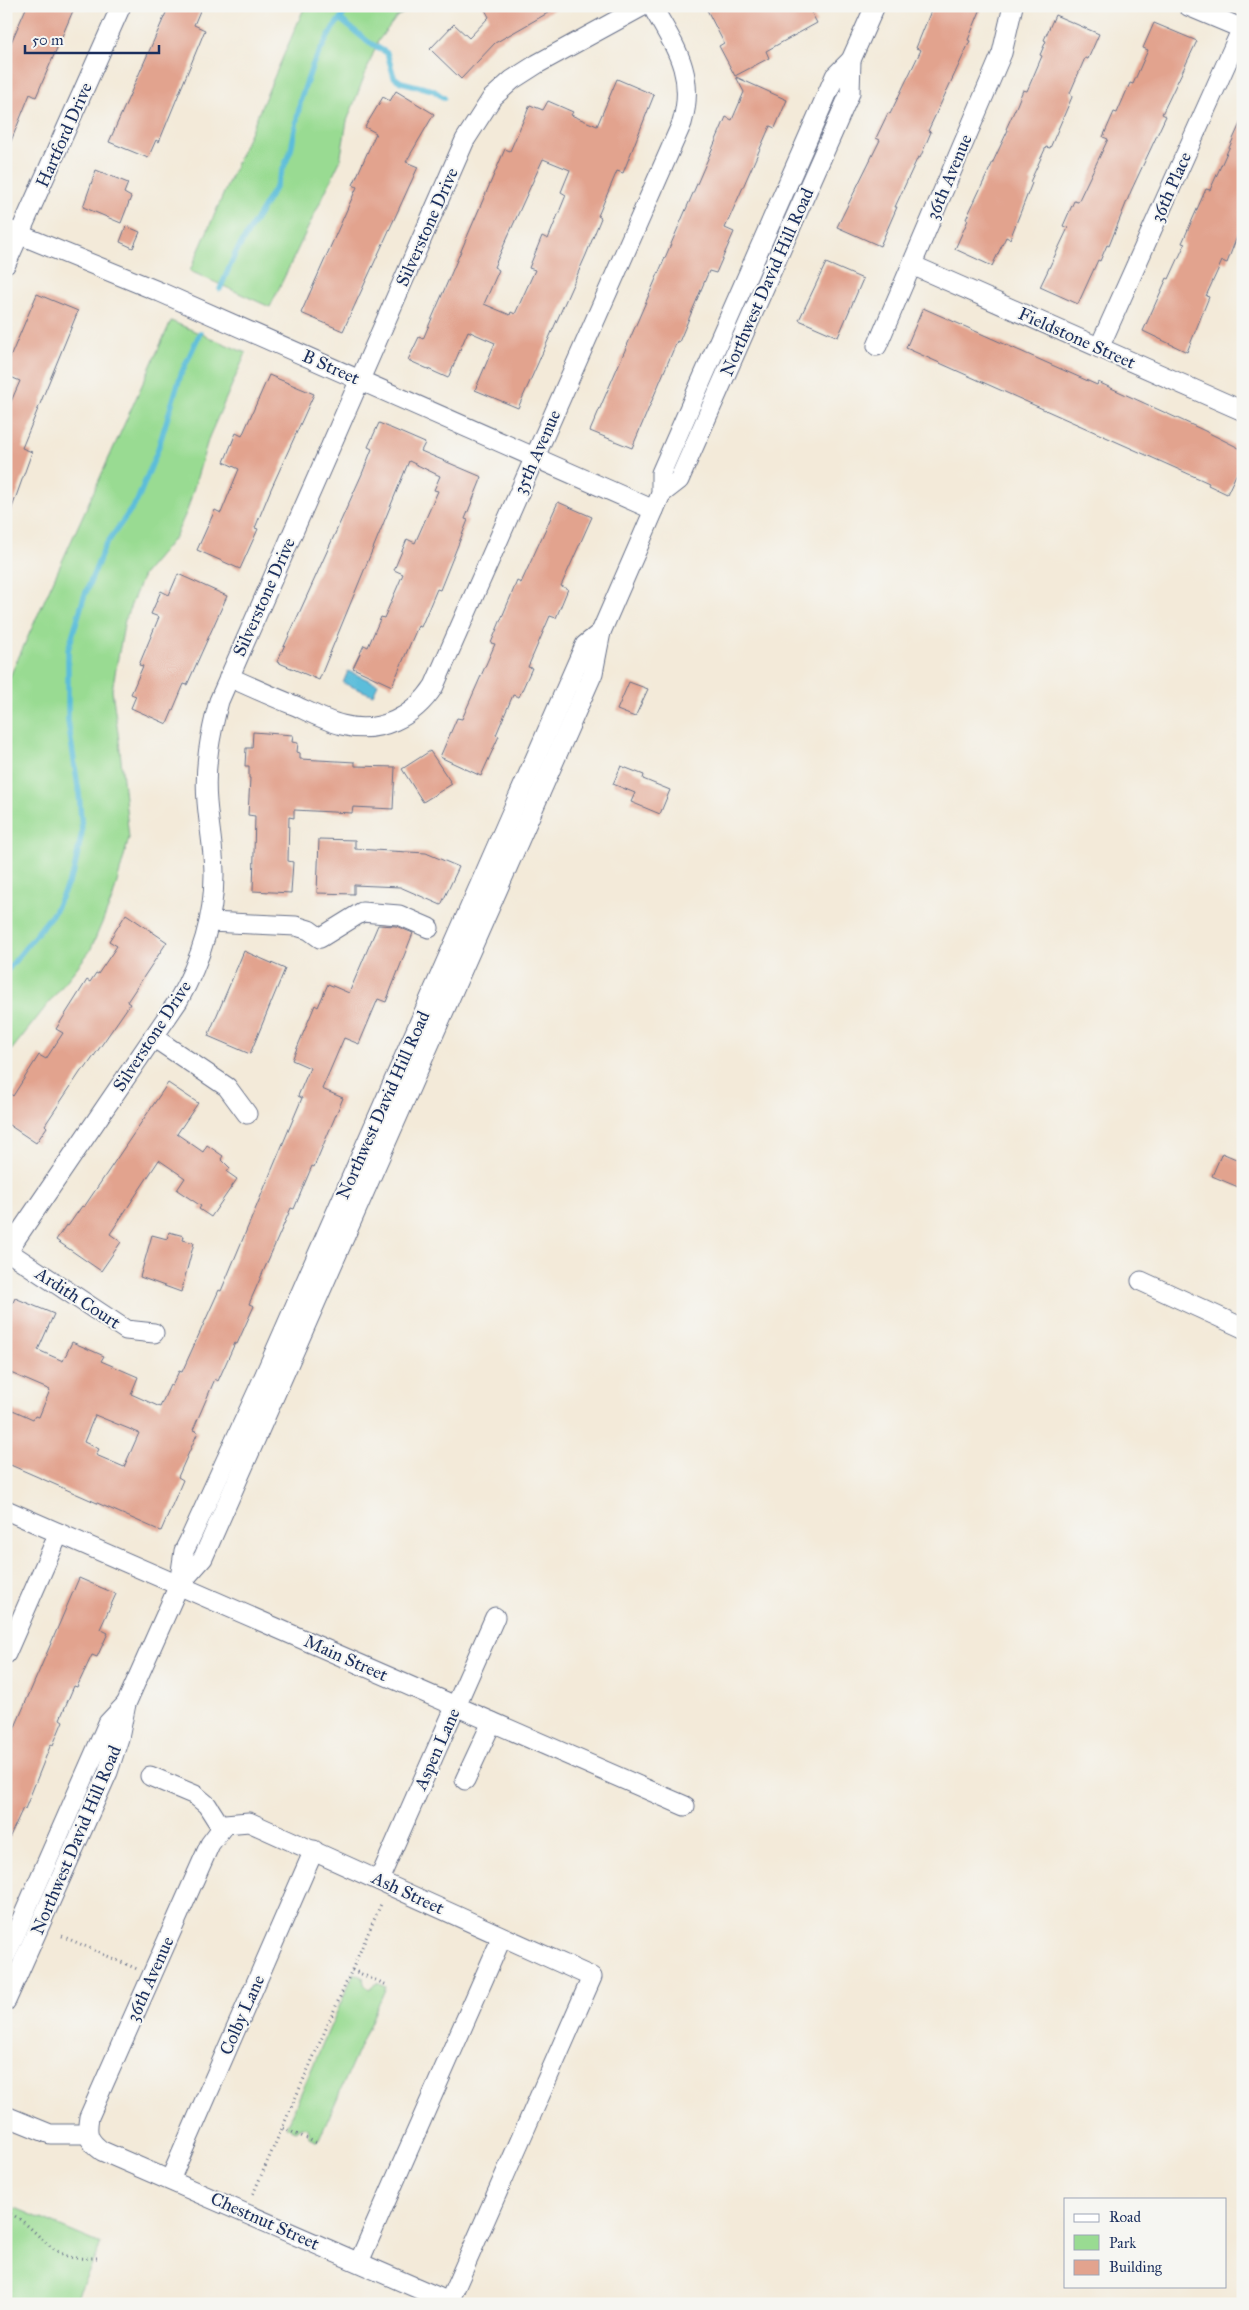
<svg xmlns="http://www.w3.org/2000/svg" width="1249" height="2310" font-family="'IM FELL Great Primer',serif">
  <rect width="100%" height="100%" fill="#f6f6f2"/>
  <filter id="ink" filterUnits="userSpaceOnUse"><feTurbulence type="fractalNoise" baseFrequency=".02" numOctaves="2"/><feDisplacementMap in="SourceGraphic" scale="10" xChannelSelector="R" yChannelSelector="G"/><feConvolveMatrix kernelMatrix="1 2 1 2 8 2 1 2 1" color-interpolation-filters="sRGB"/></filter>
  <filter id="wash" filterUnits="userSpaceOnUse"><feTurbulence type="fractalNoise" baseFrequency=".0096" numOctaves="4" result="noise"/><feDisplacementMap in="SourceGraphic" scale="20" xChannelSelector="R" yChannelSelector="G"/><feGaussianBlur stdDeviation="1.12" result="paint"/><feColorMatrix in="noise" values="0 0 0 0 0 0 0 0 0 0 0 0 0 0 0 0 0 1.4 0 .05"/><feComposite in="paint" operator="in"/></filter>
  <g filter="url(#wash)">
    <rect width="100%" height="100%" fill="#f3ead9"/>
    <g fill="#99db92" stroke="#5a8578">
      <path d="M305,6H413L396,18L378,41L347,121L340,161L270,307L190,271Z"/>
      <path d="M171,321L246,353L209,437L187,511L175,537L143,575L125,620L112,690L119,740L129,838L113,897L90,951L6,1057V685Z"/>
      <path d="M354,1973L363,1977L364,1984L369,1989L378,1983L386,1987L318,2142L310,2138L308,2128L301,2127L295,2131L286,2127Z"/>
      <path d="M6,2204L101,2244L74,2304H6Z"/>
    </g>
    <path fill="#5cbdda" stroke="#3c769c" d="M348,671L378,684L373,695L343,683Z"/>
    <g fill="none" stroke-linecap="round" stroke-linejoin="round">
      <g stroke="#5cbdda" stroke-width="5.5">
        <path d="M340,19L367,41L387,53L394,77L401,82L433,90L444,98"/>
        <path d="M220,289L235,254L275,188L291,150L301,98L313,64L333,28L350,6"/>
        <path d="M6,972L54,912L74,871L82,832L79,793L68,721V650L84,597L105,546L137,501L157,452L181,374L200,333"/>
      </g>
    </g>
    <g id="blocks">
      <g fill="#e2a38e" fill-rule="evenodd">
        <path d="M27,6H75L36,97L30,94L7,151L6,54Z"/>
        <path d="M169,6H202L194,25L205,30L159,142L156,140L148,158L109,142Z"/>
        <path d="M483,6H560L495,43L461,79L430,49L454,24L469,38L489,17Z"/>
        <path d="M705,6H808L817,23L766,51L769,58L735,76L719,46L724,43Z"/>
        <path d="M933,6H970L980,11L968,40L970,41L928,131L931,132L920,158L918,157L895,207H897L880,246L837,227L880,140L876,138L888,113L890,114L921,50L916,48Z"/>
        <path d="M1055,15L1099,34L1088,59L1085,58L1070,93L1072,97L1050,148L1046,147L1030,182L1032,183L1010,239L1006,237L992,266L955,249L968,220L966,219L1008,130L1006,129L1017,105L1023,90L1027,91L1042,56L1040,55L1046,41L1044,40Z"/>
        <path d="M1154,23L1197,41L1162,114L1166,116L1131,191L1109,246L1107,245L1100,261L1098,260L1078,304L1040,287L1068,228L1063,226L1074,201L1078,202L1108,139L1103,137L1114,112L1117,113L1130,83L1133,84L1148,50L1143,48Z"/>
        <path d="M736,77L787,100L775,128L770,126L725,228L734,232L716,273L709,271L679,342L677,341L632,448L590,431L726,117L732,120L744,92Z"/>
        <path d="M617,79L654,95L623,173L617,171L598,216L601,218L586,255L518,408L475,390L495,343L468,331L448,378L408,360L419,337L423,339L505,149L510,151L530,105L543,110L548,101L573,112L571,115L597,126ZM543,159L570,170L561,192L566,195L548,239L542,236L529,268L535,270L515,314L511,312L510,315L484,304L499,270L494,267Z"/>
        <path d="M396,91L434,114L406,162L418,167L343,331L301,313L357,187L353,185L376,133L365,127L383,97L390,101Z"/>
        <path d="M1243,117V221L1227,263L1222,261L1206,296L1209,297L1187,352L1143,331L1167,278L1169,279L1185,244L1182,243L1206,189L1210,190Z"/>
        <path d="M96,170L128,183L124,193L131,197L121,223L83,207Z"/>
        <path d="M126,226L140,232L133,248L120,242Z"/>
        <path d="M826,263L863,279L838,337L799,320Z"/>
        <path d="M37,294L78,311L22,448L32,452L8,519H6V413L20,381L6,375V367Z"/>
        <path d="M923,308L1097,385L1098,382L1203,430L1243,450V460L1227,494L1208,485L1209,483L906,348Z"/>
        <path d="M269,375L314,394L271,489L255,528L258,529L240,569L197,550L215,510L221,513L239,469L224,462L236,433L242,436Z"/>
        <path d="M379,423L425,443L421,451L482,477L465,519L468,520L440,590L437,589L421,627L418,626L392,686L353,668L364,645L368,647L381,617L384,618L403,574L394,570L407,539L415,543L438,491L434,490L440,476L409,461L319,680L277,662L362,474L372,449L368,447Z"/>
        <path d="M558,502L592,517L561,586L568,589L556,618L550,616L528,667L532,668L519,697L513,695L496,735L499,736L481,776L440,757L457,718L462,719L495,644L491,643L510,598L517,581L521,583Z"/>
        <path d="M178,574L227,596L187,685L184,684L167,724L131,708L136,696L131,694L143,666L139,665L159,617L151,614L161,591L169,595Z"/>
        <path d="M629,682L648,689L635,717L617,710Z"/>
        <path d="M253,732L293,735L292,742L298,743L297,752L300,753V759L355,762V766L395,767L393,809L353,807L352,813L294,810V818L289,817L288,861L293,862L291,893L253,891L255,816L248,815L250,778H249V766H245L246,748H252Z"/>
        <path d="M430,751L452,784L423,802L402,769Z"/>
        <path d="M621,766L644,775L643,779L670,790L660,814L631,802L635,793L613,784Z"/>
        <path d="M319,839L355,840V849L426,853L459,867L441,905L400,887L354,885V894L317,893Z"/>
        <path d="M126,914L167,942L127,1002L130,1004L85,1069L83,1068L45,1125L47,1127L36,1143L6,1123V1091L13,1096L39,1055L46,1059L63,1033L56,1029L87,980L90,982L96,973L98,974L117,946L109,941Z"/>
        <path d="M378,925L396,926L413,933L386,1002L378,999L359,1044L344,1038L322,1089L343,1098L314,1167L312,1166L294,1209L291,1208L249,1304L254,1306L237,1344L235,1343L218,1381L215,1379L193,1430L198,1432L178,1477L183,1480L161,1531L6,1463V1407L33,1419L35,1416L39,1417L50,1390L6,1371V1318L15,1298L54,1314L38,1350L63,1361L72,1342L104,1356L101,1361L138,1377L131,1394L160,1407L170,1385L172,1386L179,1371L182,1372L219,1290L221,1291L302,1098L298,1096L310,1068L292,1060L315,1005L318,1007L328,984L349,993ZM95,1415L139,1433L124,1467L96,1455L99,1449L84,1442Z"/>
        <path d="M244,951L285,969L250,1054L208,1036Z"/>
        <path d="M168,1083L198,1103L177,1134L203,1152L207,1145L223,1156L221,1159L230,1168L227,1172L237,1179L211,1217L199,1209L201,1206L177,1190L185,1178L159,1160L110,1234L121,1242L101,1271L56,1240L66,1225L68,1226L82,1206L84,1207Z"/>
        <path d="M1222,1153L1243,1162V1189L1212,1176Z"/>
        <path d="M169,1232L184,1236L183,1240L194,1243L181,1292L140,1277L152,1235L167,1239Z"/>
        <path d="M79,1578L116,1594L100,1629L108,1633L97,1657L92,1655L77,1687L74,1686L60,1719L63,1721L53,1745L51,1744L25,1809L23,1808L6,1845V1748Z"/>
      </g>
    </g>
  </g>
  <g filter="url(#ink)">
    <use href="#blocks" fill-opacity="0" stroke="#677089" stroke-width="1"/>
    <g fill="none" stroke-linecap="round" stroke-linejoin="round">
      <g stroke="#677089" stroke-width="21">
        <g id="minor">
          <path d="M1188,6L1243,29"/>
          <path d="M6,229L160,292L654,510"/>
          <path d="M6,264L121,6"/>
          <path d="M912,265L1243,411"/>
          <path d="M877,346L1002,53L1013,6"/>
          <path d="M1099,348L1243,26"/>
          <path d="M661,494L679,480L833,132L850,93L851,60"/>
          <path d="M229,677C251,687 273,697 296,706C311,713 326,721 342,725C379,735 414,717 434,686L682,123C696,74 675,47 652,6"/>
          <path d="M210,922L296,926L309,930L320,938L362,912L399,915L429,928"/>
          <path d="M153,1037L227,1087L247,1114"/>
          <path d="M7,1251L126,1330L154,1333"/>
          <path d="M6,1253L178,1001C200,962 214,920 214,875C214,850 209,827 207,802C204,767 210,735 219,701L465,140L492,98L512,80L537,64L643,6"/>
          <path d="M1141,1281L1243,1328"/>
          <path d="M6,1510L685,1806"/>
          <path d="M179,1585L203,1558L207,1549L593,673L601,632L661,494V473L835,76L851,60L875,6"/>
          <path d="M6,1654L59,1533"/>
          <path d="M150,1776L195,1795L207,1805L221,1827"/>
          <path d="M465,1780L492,1722"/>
          <path d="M249,1822L592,1977L449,2302L102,2151C88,2141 86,2134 89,2117L210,1844L225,1824Z"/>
          <path d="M379,1880L495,1617"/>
          <path d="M6,1955L108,1723L125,1705"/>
          <path d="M6,2001L108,1772L119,1738L126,1704L179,1585L184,1551L189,1541L259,1388L585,645L601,632"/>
          <path d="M6,2116L50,2134H86"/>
          <path d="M170,2180L314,1850"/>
          <path d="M359,2262L502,1937"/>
        </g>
      </g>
      <g stroke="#677089" stroke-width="3" stroke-dasharray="1 4" stroke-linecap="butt">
        <path d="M62,1936L137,1969"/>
        <path d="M352,1970L387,1985"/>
        <path d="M283,2128L317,2143"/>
        <path d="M253,2194L381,1904"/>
        <path d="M6,2212C31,2221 44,2249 70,2257C78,2259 89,2258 97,2258"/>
      </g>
      <use href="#minor" stroke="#fff" stroke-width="19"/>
    </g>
  </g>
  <g text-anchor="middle" stroke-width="4" stroke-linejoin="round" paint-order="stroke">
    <g font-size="18" fill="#1b2f5e" stroke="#f6f6f2">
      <text transform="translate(64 135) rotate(-66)" y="6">Hartford Drive</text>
      <text transform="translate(949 177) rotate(-67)" y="6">36th Avenue</text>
      <text transform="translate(1171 187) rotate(-66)" y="6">36th Place</text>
      <text transform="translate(427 227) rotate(-66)" y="6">Silverstone Drive</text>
      <text transform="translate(767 282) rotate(-66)" y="6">Northwest David Hill Road</text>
      <text transform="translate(1077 338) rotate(24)" y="6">Fieldstone Street</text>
      <text transform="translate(331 367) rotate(24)" y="6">B Street</text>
      <text transform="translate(537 452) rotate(-66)" y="6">35th Avenue</text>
      <text transform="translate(264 597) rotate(-66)" y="6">Silverstone Drive</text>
      <text transform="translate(152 1036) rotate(-57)" y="6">Silverstone Drive</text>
      <text transform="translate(383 1105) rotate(-66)" y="6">Northwest David Hill Road</text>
      <text transform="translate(78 1298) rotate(33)" y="6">Ardith Court</text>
      <text transform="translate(346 1658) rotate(24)" y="6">Main Street</text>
      <text transform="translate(437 1749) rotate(-66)" y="6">Aspen Lane</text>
      <text transform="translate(76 1840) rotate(-67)" y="6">Northwest David Hill Road</text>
      <text transform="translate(408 1893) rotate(25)" y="6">Ash Street</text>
      <text transform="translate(150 1979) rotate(-66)" y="6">36th Avenue</text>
      <text transform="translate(242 2015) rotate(-66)" y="6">Colby Lane</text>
      <text transform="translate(265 2221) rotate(24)" y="6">Chestnut Street</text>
    </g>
  </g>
  <rect width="1249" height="2310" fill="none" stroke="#f6f6f2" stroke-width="25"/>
  <rect x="1064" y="2198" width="162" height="90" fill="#f6f6f2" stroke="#9ea6b7"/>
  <rect x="1074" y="2214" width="25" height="8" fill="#ffffff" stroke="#9ea6b7"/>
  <text x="1109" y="2222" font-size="15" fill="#1b2f5e">Road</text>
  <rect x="1074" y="2235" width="25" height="15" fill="#99db92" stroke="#9ea6b7"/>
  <text x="1109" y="2248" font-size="15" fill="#1b2f5e">Park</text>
  <rect x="1074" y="2260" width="25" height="15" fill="#e2a38e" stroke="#9ea6b7"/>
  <text x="1109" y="2272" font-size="15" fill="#1b2f5e">Building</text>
  <path d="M25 45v8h134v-8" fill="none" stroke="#1b2f5e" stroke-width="2.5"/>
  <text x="32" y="45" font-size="15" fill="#1b2f5e" stroke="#f6f6f2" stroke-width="4" paint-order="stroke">50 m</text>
</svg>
